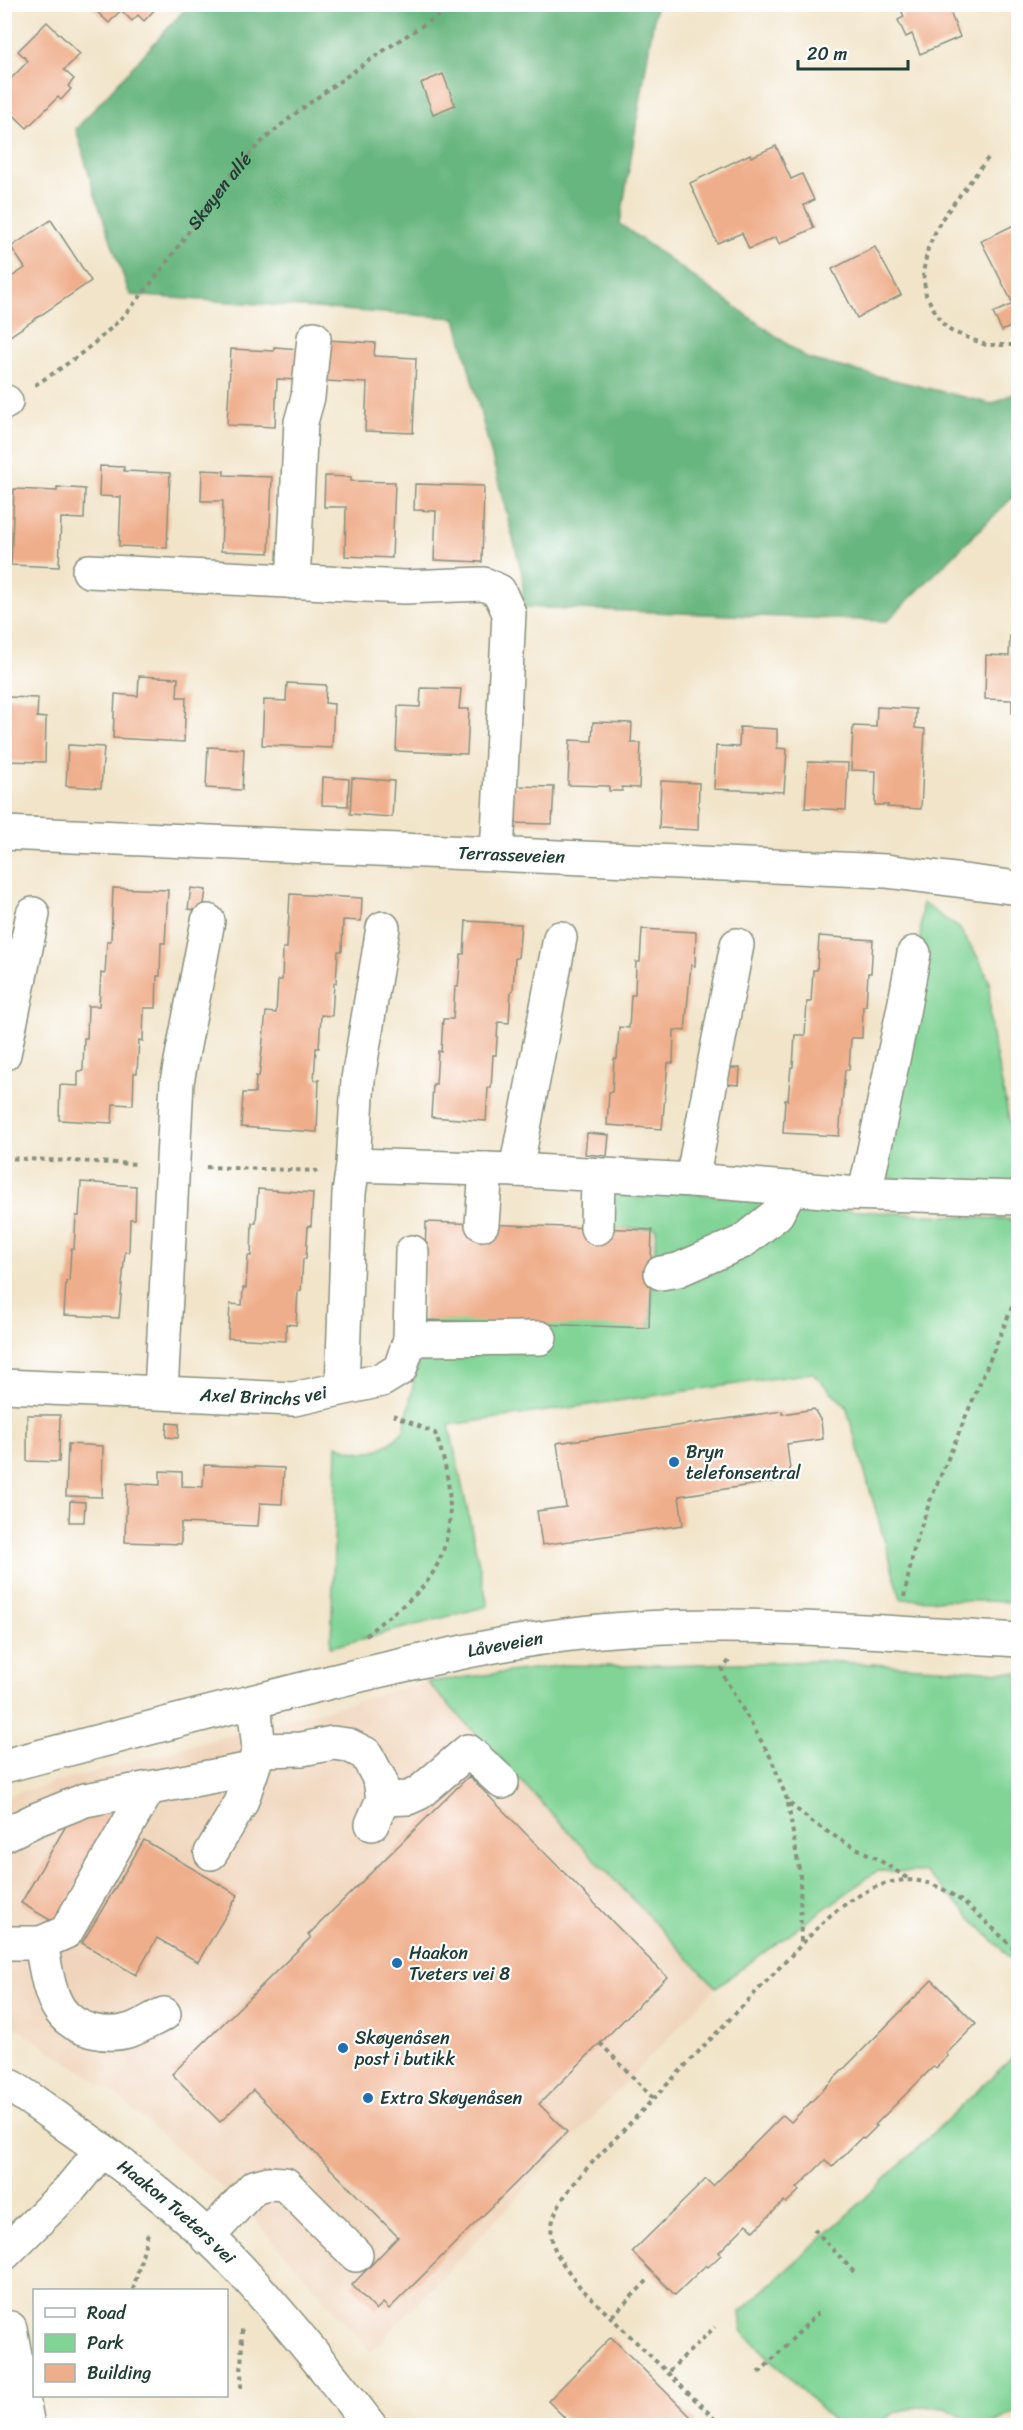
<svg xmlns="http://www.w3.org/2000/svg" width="1023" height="2430" font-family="Sriracha,sans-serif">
  <rect width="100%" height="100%" fill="#fff"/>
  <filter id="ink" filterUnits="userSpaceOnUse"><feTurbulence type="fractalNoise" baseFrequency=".0167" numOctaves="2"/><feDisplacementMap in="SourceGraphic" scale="12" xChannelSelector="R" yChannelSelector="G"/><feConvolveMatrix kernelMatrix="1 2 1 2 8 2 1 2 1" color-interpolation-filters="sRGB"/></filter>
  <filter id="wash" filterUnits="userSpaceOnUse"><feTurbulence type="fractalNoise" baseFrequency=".008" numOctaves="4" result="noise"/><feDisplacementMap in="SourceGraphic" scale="24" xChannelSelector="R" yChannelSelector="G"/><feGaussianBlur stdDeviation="1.35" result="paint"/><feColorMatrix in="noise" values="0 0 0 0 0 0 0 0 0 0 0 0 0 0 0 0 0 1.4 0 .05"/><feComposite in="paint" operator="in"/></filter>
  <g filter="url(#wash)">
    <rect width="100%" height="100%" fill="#f1e4c9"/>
    <path fill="#f0d5bc" d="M427,1682L716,1987L371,2352L242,2205L110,2090L5,2020V1796Z"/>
    <g fill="#81d496" stroke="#508865" stroke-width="1.5">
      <path d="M922,903L959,928L979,959L989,981L991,1031L1018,1163V1181L1011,1185L893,1179L882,1169L920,943Z"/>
      <path d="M612,1190L676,1191L825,1209L1018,1220V1602L901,1599L846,1406L812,1373L449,1425L488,1606L331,1647L337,1445C363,1458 385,1452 404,1430L427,1318L650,1327L656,1228L606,1229Z"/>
      <path d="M822,1661L1018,1673V1966L926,1872L877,1871L716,1987L427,1682L565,1665L619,1666Z"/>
      <path d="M1018,2052V2411L989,2425L980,2426L945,2408L922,2406L896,2412L874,2425H837L742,2331L740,2312L857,2206Z"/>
    </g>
    <path fill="#68b67f" stroke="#447a5a" stroke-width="1.5" d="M189,5H656L620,224L808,359L992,404L1018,391V492L887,621L524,607L522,573L456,318L130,295L94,192L76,129Z"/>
    <g id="blocks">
      <g fill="#efae8b">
        <path d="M89,4H160L144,21L138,15L132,21L121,10L109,23Z"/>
        <path d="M899,4H947L960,37L920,54L912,34L906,37L898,20L904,17Z"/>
        <path d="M47,22L80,54L64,70L74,79L68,86L71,89L61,100L58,97L27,128L4,106V86L28,61L18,51Z"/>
        <path d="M443,74L455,105L433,114L421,83Z"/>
        <path d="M776,146L791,179L802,174L814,200L804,205L814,228L779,244L776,237L749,249L742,233L717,243L690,183L750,154L751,157Z"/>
        <path d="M51,220L91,281L4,340V282L25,268L11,247Z"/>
        <path d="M1018,223V323L1002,331L993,313L1013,304L981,241Z"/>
        <path d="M875,247L901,295L857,318L832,269Z"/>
        <path d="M327,340L375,343L374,356L416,358L413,433L365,431L367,383L325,381Z"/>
        <path d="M274,347L300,349L298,380L277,379L275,427L227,425L231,349L274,351Z"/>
        <path d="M100,466L124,467V471L170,473L167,548L119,546L121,497L99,496Z"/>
        <path d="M202,470L224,471V475L272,477L269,553L221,551L223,501H201Z"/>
        <path d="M325,476L351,477V481L395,482L392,558L345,556L346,507H324Z"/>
        <path d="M415,484L484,486L482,562L434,560L436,511L414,510Z"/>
        <path d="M57,487L85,489L84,519L61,518L59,567L11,565L14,489L57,491Z"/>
        <path d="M1010,636H1018V714L1012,713V700L985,699L986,655L1009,656Z"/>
        <path d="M139,676L178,678L177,697H186L184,742L113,738L115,694L138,696Z"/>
        <path d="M287,683L326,685L325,703L334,704L332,748L262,745L264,700L286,701Z"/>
        <path d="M421,688L461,689L459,709H469L467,754L396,751L398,706L420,707Z"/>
        <path d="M4,697L38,698L37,717L46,718L45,762L4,761Z"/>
        <path d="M877,707L916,709L915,728L925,729L921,809L887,807L888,805H875L876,771L851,770L853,726L876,727Z"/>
        <path d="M593,722L632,723L631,743H641L639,788L622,787V791H609V786L568,785L570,740L592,741Z"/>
        <path d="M740,727L777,729V748L787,749L784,792L714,789L716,746L739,747Z"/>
        <path d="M68,745L104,747L101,788L66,786Z"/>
        <path d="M208,747L244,749L242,790L206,788Z"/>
        <path d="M808,762L848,763L846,810L805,808Z"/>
        <path d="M323,777L349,779L348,806L322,805Z"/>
        <path d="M352,778L394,781L392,817L350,814Z"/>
        <path d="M661,781L699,783L698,830L659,828Z"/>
        <path d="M513,786L554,787L552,824L511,823Z"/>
        <path d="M4,885H8L7,920H4Z"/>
        <path d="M113,888L168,890L165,943H161L160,976H157L156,1008H144L143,1041L139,1040L137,1073H134L133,1105L113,1104L112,1123L59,1120L60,1085L78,1086V1071H83L84,1038H87L88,1006H99L101,973L105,974L107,941H111Z"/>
        <path d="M191,888L206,890L203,911L188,909Z"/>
        <path d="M290,894L362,898L361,921L343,920L342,951H338L336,983H334L332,1016L321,1015L319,1048H316L314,1080H319L317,1132L241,1127L243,1093H255L256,1076L259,1077L266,1012L276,1013L278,980H282L283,948H287Z"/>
        <path d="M466,921L521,924L518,958H515L513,990L511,991L509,1023L498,1022L496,1055H493L491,1088H488L486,1121L431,1117L433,1084H436L438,1051L441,1052L443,1019H453L455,987H458L461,954H464Z"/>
        <path d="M642,929L696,932L695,966L691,965L685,1031L674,1030L673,1063H668L662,1129L607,1125L609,1092H612L614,1059H617L619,1027L629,1028L631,995H635L636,962H640Z"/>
        <path d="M819,936L873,940L871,973H868L866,1006H863L862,1038H851L849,1070H845L839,1136L783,1133L785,1100H788L791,1067H793L795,1035H805L807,1002H811L813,970H817Z"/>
        <path d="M729,1068H740L739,1085L728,1084Z"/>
        <path d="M587,1133L609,1135L607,1156L585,1154Z"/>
        <path d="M81,1182L136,1186L135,1219H130L129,1252H125L119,1318L64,1315L66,1281H69L71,1249H74L76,1216H79Z"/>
        <path d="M258,1189L313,1193L311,1226H308L306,1259H303L301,1291H298L296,1325L286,1324V1341L228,1338L230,1304L242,1305L243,1288H246L248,1256H251L252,1223H256Z"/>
        <path d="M426,1222L652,1230L649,1328L423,1320Z"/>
        <path d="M814,1409L821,1421L823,1439L787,1444L791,1479L679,1496L683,1525L542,1545L537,1511L566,1507L557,1443L782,1411V1414Z"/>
        <path d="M27,1415H60L59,1462L27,1461Z"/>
        <path d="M167,1423L179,1424L178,1438L166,1437Z"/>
        <path d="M68,1444L103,1446L102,1497L66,1496Z"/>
        <path d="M204,1465L284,1468L282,1504L260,1503L258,1526L181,1523V1544L125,1542L127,1483L160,1485V1471L182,1472V1486L203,1487Z"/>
        <path d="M70,1501L85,1502L84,1522H69Z"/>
        <path d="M469,1776L667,1977L539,2104L567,2132L389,2309L383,2303L376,2310L352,2285L398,2237L253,2090L220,2122L172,2074L311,1937L308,1935Z"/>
        <path d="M85,1793L119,1813L55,1923L21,1903Z"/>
        <path d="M144,1840L238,1895L198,1962L157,1938L136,1975L82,1943Z"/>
        <path d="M932,1980L976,2024L946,2054L948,2056L936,2068L934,2066L875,2125L877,2126L864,2139L862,2137L832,2167L825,2160L797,2188L799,2191L786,2203L784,2201L754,2231L747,2224L719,2252L721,2255L708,2267L706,2265L675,2295L632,2252L706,2179L713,2186L783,2115L791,2122Z"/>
        <path d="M611,2337L700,2426H573L548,2401Z"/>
      </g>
    </g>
  </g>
  <g filter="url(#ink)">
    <use href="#blocks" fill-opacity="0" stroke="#88907e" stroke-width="1.5"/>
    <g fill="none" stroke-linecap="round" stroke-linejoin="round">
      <g stroke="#88907e" stroke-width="36">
        <g id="minor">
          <path d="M4,403L6,402"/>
          <path d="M89,571L404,587L484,584L499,591L509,613L497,854"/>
          <path d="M293,582L301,422L308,397L314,338"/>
          <path id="s2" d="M4,833L886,871L1018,888"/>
          <path d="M4,1054L33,914"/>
          <path d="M353,1165L516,1170L692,1180L847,1193L1018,1198"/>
          <path d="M516,1170L560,938"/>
          <path d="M692,1180L737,945"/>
          <path d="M865,1193L904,1007L914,953"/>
          <path d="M482,1224L486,1169"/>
          <path d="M597,1228L598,1176"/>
          <path d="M661,1273L678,1270L742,1242L777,1214L791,1188"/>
          <path d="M410,1339L540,1338"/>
          <path id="s3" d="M4,1386L294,1399L382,1380L400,1369L410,1339L412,1252"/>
          <path d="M342,1387L349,1193L353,1165L358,1079L383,928"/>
          <path d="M161,1392L177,1082L208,921"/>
          <path d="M259,1750L302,1749L333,1743L348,1745L366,1754L380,1780L383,1799L372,1824"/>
          <path id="s4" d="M4,1766C115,1737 225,1708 335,1681C411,1663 486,1645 564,1635C714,1616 868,1632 1018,1640"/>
          <path d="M383,1799L408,1798L419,1793L468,1751L502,1782"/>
          <path d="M4,1835L35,1820L85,1800L252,1769"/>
          <path d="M211,1853L241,1803L259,1750L254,1702"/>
          <path d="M4,1943H41L66,1932L149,1788"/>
          <path d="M41,1943C45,1963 48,1993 60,2010C75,2031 106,2038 131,2030C142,2026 153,2019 164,2014"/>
          <path id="s5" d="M4,2082C26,2095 47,2111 68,2126C128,2168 189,2214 239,2268C285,2318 328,2371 370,2426"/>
          <path d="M207,2238L254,2187L268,2183L285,2184L356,2255"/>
          <path d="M4,2254L69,2190L102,2150"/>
          <path d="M10,2328L28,2426"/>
        </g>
      </g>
      <g stroke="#88907e" stroke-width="4" stroke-dasharray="4.5 4.5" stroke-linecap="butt">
        <path d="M988,158L941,220L928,248L923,273L926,295L941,322L951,331L986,345H1018"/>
        <path id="s1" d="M35,385C67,365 99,342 125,314C169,266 201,208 245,159C271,130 304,107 336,84C375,56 416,28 459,4"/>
        <path d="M4,1158L138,1164"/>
        <path d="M206,1167L318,1171"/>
        <path d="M904,1597L915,1544L930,1501L1018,1293"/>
        <path d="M366,1636C385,1616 412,1603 428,1580C459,1537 453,1480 435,1433L393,1415"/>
        <path d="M729,1661L722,1669L723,1675L771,1758L788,1802L812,1822L844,1842L876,1858L909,1879"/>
        <path d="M788,1803L800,1875L801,1944"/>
        <path d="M600,2043L654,2099"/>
        <path d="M814,2229L854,2272"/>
        <path d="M133,2290L149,2229"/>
        <path d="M612,2316L650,2278"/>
        <path d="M669,2371L715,2327"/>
        <path d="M759,2373L818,2313"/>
        <path d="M241,2388L242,2325"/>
        <path d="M722,2426L580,2287C571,2274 559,2261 554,2247C543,2216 569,2190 587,2168L826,1919C912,1847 950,1885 1018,1953"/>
      </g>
      <use href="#minor" stroke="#fff" stroke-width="33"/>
    </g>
  </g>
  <g fill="#1f6fb2" stroke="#fff" stroke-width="2">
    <circle cx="674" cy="1462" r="6"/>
    <circle cx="397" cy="1963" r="6"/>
    <circle cx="343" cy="2048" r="6"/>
    <circle cx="368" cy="2098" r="6"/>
  </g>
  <g text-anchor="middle" stroke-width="4.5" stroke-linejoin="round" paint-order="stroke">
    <g font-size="18" fill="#1f3d34" stroke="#fff">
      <text dy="6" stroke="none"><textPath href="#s1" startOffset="270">Skøyen allé</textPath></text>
      <text dy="6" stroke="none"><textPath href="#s2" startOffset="508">Terrasseveien</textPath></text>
      <text dy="6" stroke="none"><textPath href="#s3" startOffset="260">Axel Brinchs vei</textPath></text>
      <text dy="6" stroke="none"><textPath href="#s4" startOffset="516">Låveveien</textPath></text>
      <text dy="6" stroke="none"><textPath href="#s5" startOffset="216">Haakon Tveters vei</textPath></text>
    </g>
    <g font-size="18" fill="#1f3d34" stroke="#fff" text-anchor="start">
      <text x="686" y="1458">Bryn<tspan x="686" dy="21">telefonsentral</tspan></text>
      <text x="409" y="1959">Haakon<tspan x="409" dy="21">Tveters vei 8</tspan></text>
      <text x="355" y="2044">Skøyenåsen<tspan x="355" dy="21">post i butikk</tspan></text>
      <text x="380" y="2104">Extra Skøyenåsen</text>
    </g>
  </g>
  <rect width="1023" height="2430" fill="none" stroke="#fff" stroke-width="24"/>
  <rect x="33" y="2289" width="195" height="108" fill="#ffffff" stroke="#a5b1ae" stroke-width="1.5"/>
  <rect x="45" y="2308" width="30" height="9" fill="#ffffff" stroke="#a5b1ae" stroke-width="1.5"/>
  <text x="87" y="2319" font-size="18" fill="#1f3d34">Road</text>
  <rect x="45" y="2334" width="30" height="18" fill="#81d496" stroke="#a5b1ae" stroke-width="1.5"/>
  <text x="87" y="2349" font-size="18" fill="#1f3d34">Park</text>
  <rect x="45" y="2364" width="30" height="18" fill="#efae8b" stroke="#a5b1ae" stroke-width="1.5"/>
  <text x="87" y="2379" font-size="18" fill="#1f3d34">Building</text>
  <path d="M798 60v9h110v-9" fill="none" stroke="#1f3d34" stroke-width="3"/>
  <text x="807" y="60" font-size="18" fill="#1f3d34" stroke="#ffffff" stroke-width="4.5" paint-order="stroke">20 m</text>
</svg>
